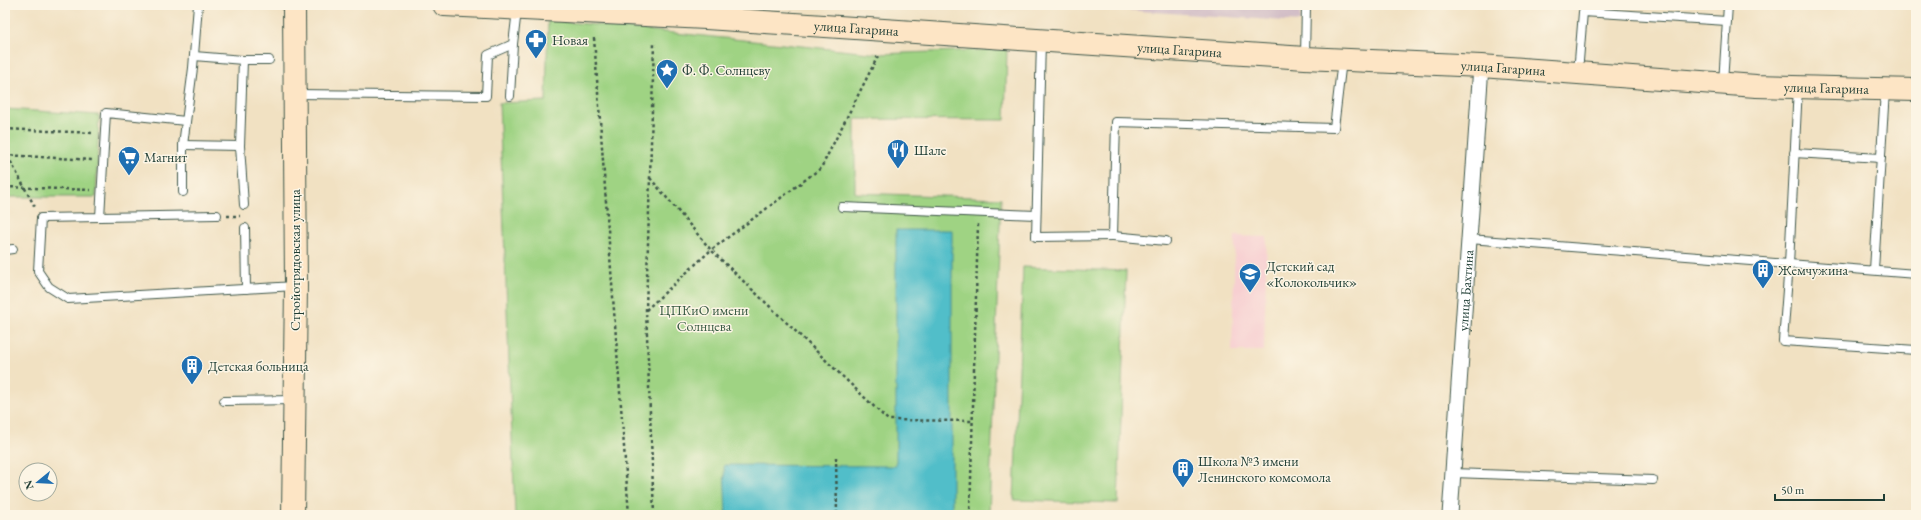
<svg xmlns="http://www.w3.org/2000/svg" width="1921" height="520" font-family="'EB Garamond',serif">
  <rect width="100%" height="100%" fill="#fcf5e5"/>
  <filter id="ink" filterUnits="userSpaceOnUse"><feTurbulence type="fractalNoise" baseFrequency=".025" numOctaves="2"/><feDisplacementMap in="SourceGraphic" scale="8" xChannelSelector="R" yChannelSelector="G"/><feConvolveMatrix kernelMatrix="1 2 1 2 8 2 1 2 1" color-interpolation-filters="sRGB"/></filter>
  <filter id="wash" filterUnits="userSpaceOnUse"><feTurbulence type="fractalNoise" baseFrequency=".012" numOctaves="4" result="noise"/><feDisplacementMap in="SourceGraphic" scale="16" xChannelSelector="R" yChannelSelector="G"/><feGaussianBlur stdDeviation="0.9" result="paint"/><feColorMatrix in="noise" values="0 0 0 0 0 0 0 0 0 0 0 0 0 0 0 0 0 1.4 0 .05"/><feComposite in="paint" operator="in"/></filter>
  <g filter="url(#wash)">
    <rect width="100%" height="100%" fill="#f1e1c2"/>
    <path fill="#f7cfd1" d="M1235,236L1267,237L1264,351H1232Z"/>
    <path fill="#d2bdc6" d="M1051,5H1300V22Z"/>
    <g fill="#9fd383" stroke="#5f885c">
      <path d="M548,20L879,54L1007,49L1005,120L855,119V193L1001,198L989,515H515L499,103L546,101Z"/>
      <path d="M5,109L99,115L96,197H5Z"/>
      <path d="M1023,267L1126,271L1118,503L1014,500Z"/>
    </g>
    <path fill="#51bec9" stroke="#387e7e" d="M896,230H952V515H726L724,465L896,466Z"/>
  </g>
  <g filter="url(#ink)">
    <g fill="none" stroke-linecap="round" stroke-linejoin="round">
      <g stroke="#3e5649" stroke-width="10">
        <g id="lane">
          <path d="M1041,41L1036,237L1113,236L1116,122L1334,128L1342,60"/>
          <path d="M194,56L243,60L240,146"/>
          <path d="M1305,56L1306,5"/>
          <path d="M243,60H269"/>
          <path d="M1578,73L1583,12L1727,21"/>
          <path d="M1723,83L1728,5"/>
          <path d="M295,94L486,96L488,55L513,44L517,10"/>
          <path d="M510,96L513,44"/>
          <path d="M186,121L106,113L100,217L41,218L38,271L49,287L68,299L295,286"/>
          <path d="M183,145L240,146L244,205"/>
          <path d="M1794,153L1881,158"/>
          <path d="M183,192V145L193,68L198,5"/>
          <path d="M842,207L1036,215"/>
          <path d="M100,217L217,215"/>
          <path d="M245,228L246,289"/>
          <path d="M1113,236L1166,241"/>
          <path d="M1469,239L1789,264L1798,87"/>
          <path d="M5,250L13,249"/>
          <path d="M1874,270L1885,90"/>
          <path d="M1916,274L1789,264L1783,341L1916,350"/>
          <path d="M224,401L294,400"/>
          <path d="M1453,473L1653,480"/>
        </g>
      </g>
      <g stroke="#3e5649" stroke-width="17">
        <g id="street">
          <path id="s1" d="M1450,515L1481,66"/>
        </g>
      </g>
      <g stroke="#3e5649" stroke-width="24">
        <g id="secondary">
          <path id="s2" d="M444,5L706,18L1305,58L1481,66L1756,86L1916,90"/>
          <path d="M293,515L296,286L294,5"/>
        </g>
      </g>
      <g stroke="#3e5649" stroke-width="2.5" stroke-dasharray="3 3" stroke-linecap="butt">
        <path d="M594,38L629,515"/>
        <path d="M5,129L94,133"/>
        <path d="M5,151L36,209"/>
        <path d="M5,155L93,160"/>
        <path d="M650,178L711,250L888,420L973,421"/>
        <path d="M5,187L91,190"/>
        <path d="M227,216H240"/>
        <path d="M646,310L711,250L821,168L879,54"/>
        <path d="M836,457L837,515"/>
        <path d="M654,515L646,310L654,43"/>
        <path d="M970,515L978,224"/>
      </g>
      <use href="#lane" stroke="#fff" stroke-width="8"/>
      <use href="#street" stroke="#fff" stroke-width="15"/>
      <use href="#secondary" stroke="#fde5c5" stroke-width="22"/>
    </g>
  </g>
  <defs>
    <g id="pharmacy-pin" transform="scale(1.15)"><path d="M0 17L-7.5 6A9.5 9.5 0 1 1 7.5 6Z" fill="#1f6fb2" stroke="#fcf5e5"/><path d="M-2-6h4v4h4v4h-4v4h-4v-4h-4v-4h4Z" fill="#fff"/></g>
    <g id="sight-pin" transform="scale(1.15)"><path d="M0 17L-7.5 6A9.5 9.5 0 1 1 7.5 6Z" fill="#1f6fb2" stroke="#fcf5e5"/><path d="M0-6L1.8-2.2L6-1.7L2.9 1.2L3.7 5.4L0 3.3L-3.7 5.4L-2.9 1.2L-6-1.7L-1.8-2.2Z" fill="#fff"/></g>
    <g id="restaurant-pin" transform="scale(1.15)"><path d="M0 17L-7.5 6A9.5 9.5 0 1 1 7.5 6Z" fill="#1f6fb2" stroke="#fcf5e5"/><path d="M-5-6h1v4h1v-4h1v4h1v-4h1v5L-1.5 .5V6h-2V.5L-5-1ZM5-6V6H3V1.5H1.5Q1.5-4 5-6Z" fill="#fff"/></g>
    <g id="supermarket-pin" transform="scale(1.15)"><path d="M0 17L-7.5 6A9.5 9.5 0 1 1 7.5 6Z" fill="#1f6fb2" stroke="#fcf5e5"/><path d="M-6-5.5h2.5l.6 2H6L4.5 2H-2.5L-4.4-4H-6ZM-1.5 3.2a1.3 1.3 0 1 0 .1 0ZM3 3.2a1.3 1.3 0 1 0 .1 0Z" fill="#fff"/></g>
    <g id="building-pin" transform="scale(1.15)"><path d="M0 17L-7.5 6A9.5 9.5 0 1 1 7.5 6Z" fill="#1f6fb2" stroke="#fcf5e5"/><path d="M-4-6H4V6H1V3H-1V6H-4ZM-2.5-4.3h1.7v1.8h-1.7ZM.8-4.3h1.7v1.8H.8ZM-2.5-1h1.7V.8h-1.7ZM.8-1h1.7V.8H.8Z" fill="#fff"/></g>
    <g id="school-pin" transform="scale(1.15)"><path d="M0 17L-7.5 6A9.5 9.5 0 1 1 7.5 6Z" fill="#1f6fb2" stroke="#fcf5e5"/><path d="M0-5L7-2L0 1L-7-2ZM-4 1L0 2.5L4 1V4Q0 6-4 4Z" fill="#fff"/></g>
  </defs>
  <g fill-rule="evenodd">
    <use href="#pharmacy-pin" x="536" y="40"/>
    <use href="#sight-pin" x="667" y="70"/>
    <use href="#restaurant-pin" x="898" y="150"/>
    <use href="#supermarket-pin" x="129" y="157"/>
    <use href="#building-pin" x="1763" y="270"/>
    <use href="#school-pin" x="1250" y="274"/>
    <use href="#building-pin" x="192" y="366"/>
    <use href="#building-pin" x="1183" y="469"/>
  </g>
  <g text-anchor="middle" stroke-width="3" stroke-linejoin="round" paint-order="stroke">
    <g font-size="14" fill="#1f3d34" stroke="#fcf5e5">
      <text dy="5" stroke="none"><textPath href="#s2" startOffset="413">улица Гагарина</textPath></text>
      <text dy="5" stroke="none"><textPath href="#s2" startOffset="737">улица Гагарина</textPath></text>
      <text dy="5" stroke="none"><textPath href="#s2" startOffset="1061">улица Гагарина</textPath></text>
      <text dy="5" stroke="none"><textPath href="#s2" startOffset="1385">улица Гагарина</textPath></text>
      <text transform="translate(295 260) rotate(-90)" y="5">Стройотрядовская улица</text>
      <text dy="5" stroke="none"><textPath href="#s1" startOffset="225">улица Бахтина</textPath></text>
    </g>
    <g font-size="14" fill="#1f3d34" stroke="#fcf5e5" text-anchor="start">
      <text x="552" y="45">Новая</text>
      <text x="682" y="75">Ф. Ф. Солнцеву</text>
      <text x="914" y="155">Шале</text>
      <text x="144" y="162">Магнит</text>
      <text x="1266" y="271">Детский сад<tspan x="1266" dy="16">«Колокольчик»</tspan></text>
      <text x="1778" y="275">Жемчужина</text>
      <text x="208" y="371">Детская больница</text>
      <text x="1198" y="466">Школа №3 имени<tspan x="1198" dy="16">Ленинского комсомола</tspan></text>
    </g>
    <g font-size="14" fill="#395b44" stroke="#fcf5e5">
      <text x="704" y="315">ЦПКиО имени<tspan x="704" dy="16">Солнцева</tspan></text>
    </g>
  </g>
  <rect width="1921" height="520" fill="none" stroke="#fcf5e5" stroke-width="20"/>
  <g transform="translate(38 482) rotate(252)"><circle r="19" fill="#fcf5e5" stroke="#a4ab9e"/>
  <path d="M0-3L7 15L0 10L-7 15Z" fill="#1f6fb2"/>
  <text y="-6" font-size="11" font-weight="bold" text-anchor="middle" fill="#1f3d34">N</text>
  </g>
  <path d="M1775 494v6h109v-6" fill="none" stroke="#1f3d34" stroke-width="2"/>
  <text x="1781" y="494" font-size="12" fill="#1f3d34" stroke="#fcf5e5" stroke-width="3" paint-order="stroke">50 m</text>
</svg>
